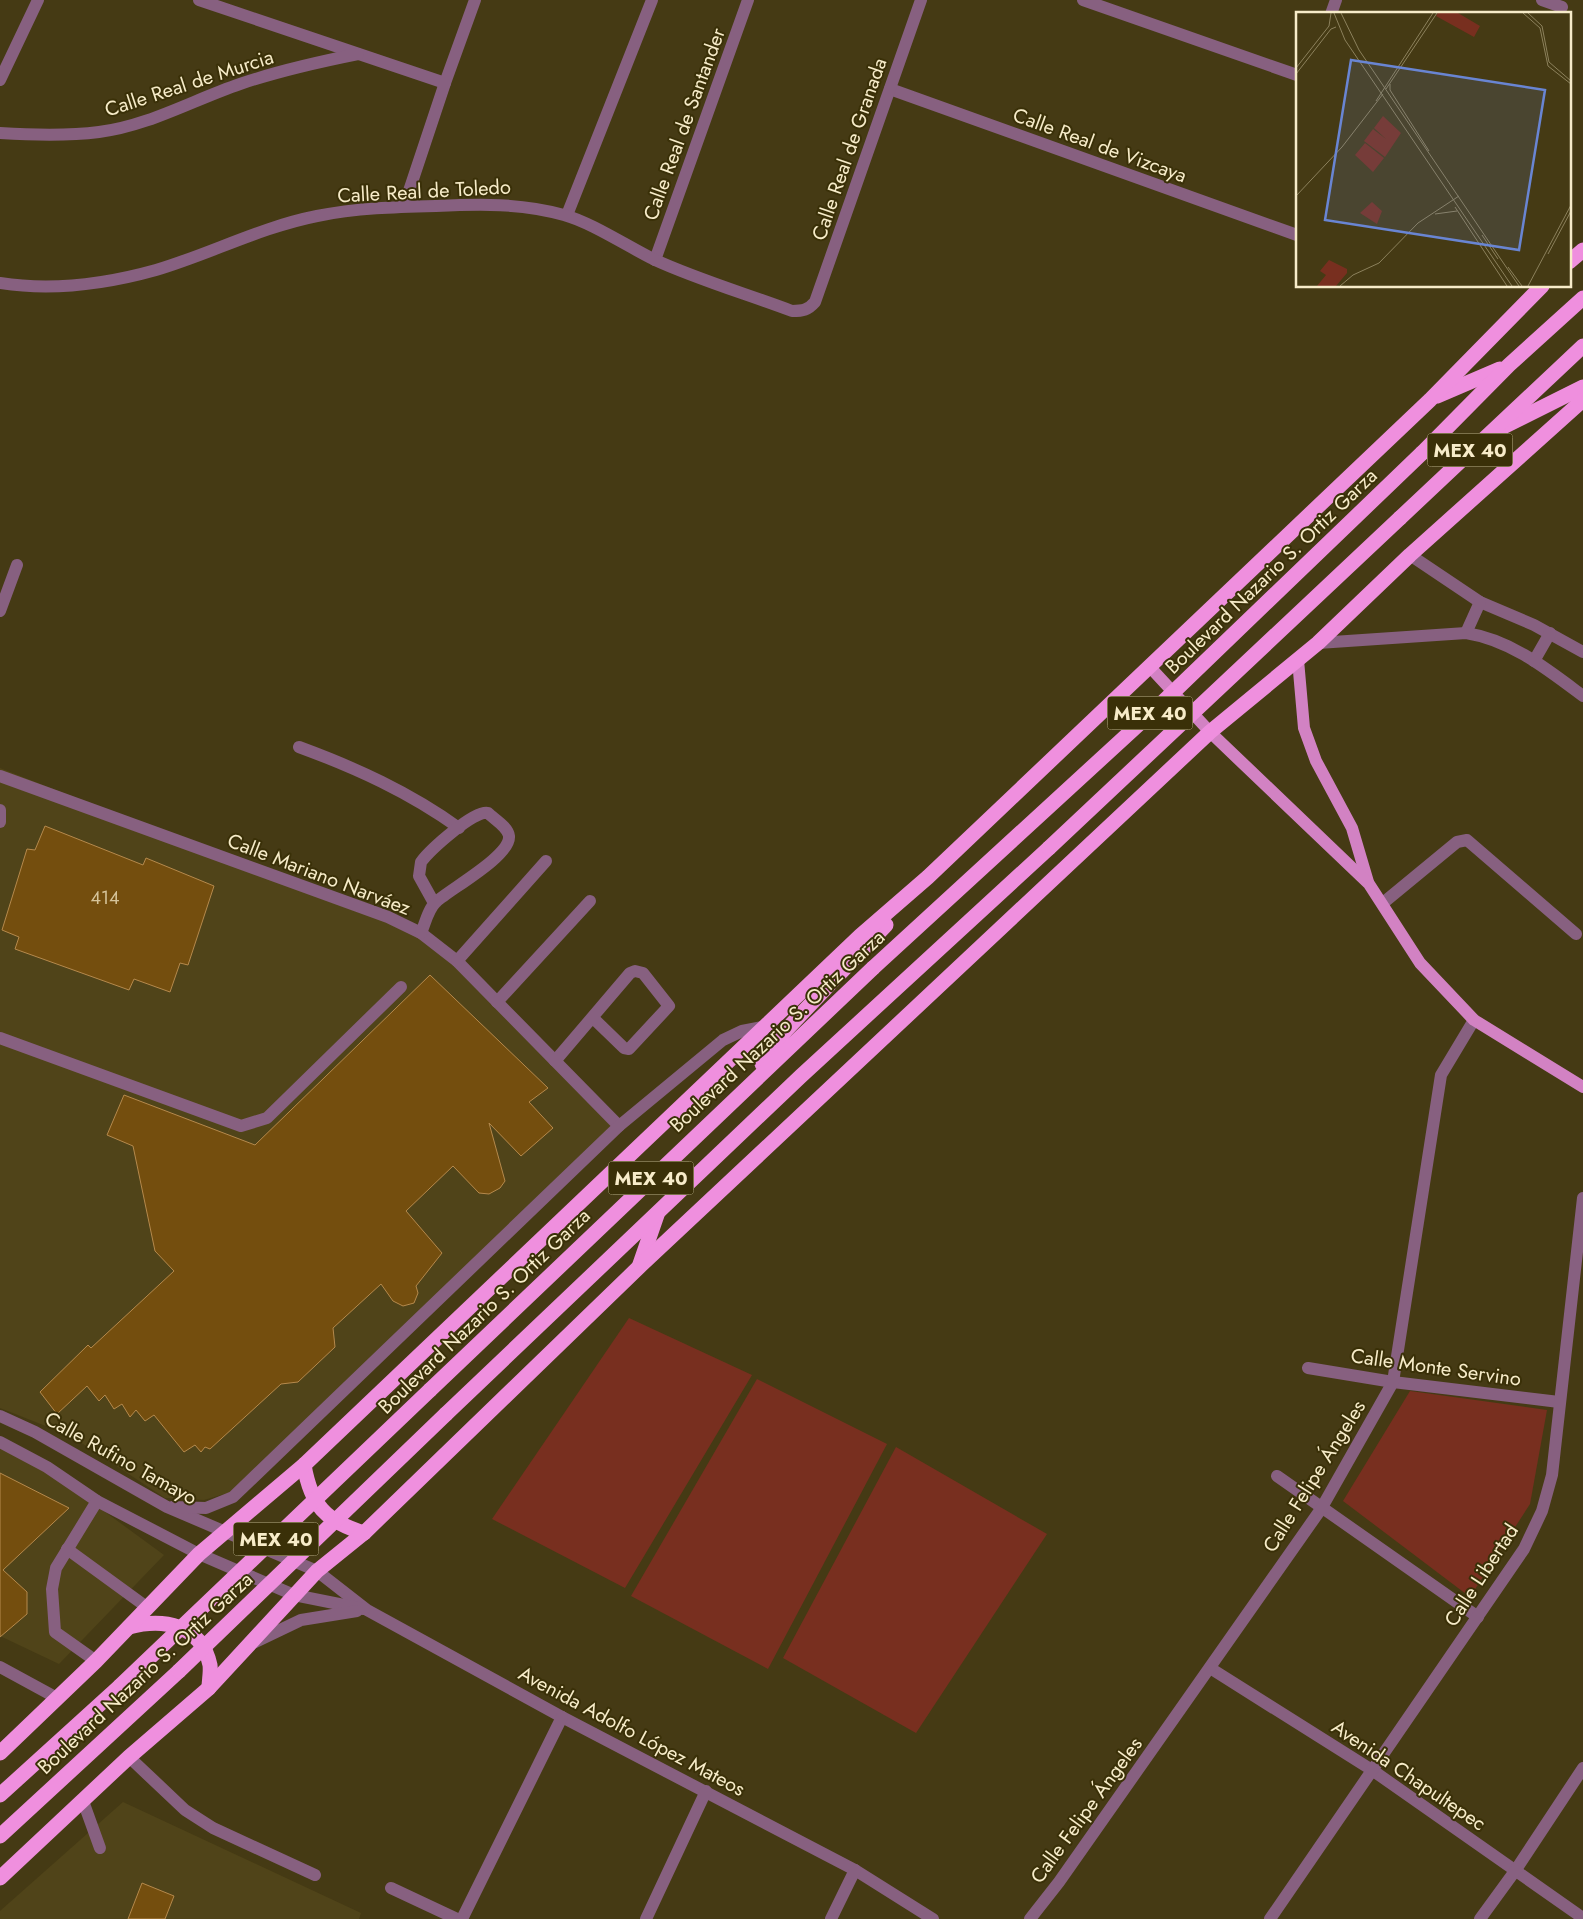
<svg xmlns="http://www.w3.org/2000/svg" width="1583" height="1919" font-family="Jost,sans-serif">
  <rect width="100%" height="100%" fill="#453a14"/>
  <g fill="#504419">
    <path d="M0,768L429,937L616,1123L231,1492L204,1500L165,1498L71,1436L0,1408Z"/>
    <path d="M0,1448L34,1460L164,1555L59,1664L0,1636Z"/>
    <path d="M123,1802L361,1913L359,1919H0V1911Z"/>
  </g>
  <g fill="#782f1f">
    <path d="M629,1318L752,1375L625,1588L492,1519Z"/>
    <path d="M757,1379L887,1444L768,1669L631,1596Z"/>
    <path d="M1410,1391L1547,1410L1530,1504L1470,1597L1343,1501Z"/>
    <path d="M896,1447L1047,1534L916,1733L783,1658Z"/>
  </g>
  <g fill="#744e0e" stroke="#b5894c">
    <path d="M45,826L143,865L146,858L214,886L188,965L180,963L170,992L134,979L129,990L15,949L19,937L2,930L27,849L35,850Z"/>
    <path d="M430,975L548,1088L529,1102L553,1128L521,1156L489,1123L505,1181L500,1188L489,1194L479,1193L453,1166L406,1211L442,1253L416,1286L418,1293L414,1303L403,1306L393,1301L381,1284L333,1328L335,1347L298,1382L281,1384L210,1449L205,1447L201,1452L195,1445L184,1452L154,1415L145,1421L136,1410L130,1417L122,1404L114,1409L105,1395L99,1401L87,1386L57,1414L40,1392L88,1345L91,1348L174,1271L155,1251L133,1146L107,1135L124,1095L255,1145Z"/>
    <path d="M0,1473L69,1508L3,1570L27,1592V1614L0,1637Z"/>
    <path d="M142,1883L174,1896L165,1919H128Z"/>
  </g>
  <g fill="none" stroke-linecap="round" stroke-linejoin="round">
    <g stroke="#876080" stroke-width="12">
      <path d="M199,0L445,83"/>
      <path d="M1083,0L1297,75"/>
      <path d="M1542,0L1562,7"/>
      <path d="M1331,14L1336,0"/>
      <path d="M0,80L38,0"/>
      <path d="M890,89L1297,235"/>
      <path d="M0,133C33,135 67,136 99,132C148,126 193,100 240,84C278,71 318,62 358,54"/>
      <path d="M404,206L445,83L475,0"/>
      <path d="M567,215L652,0"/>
      <path d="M655,260L748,0"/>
      <path d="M0,283C51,291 106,284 156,270C210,254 261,227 317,216C356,208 396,207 436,206C480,204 521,203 564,215C590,222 627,246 653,259C696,279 747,294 792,311C803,311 808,310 815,302L921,0"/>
      <path d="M1410,555L1480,602L1534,625L1583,652"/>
      <path d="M0,611L17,565"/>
      <path d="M1466,633L1480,602"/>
      <path d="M1318,643L1466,633C1511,640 1547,669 1583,696"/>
      <path d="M1534,661L1550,633"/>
      <path d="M299,747C356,768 409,792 459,828"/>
      <path d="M0,776L388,917L421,933L457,961L619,1126"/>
      <path d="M0,810V822"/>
      <path d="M1383,903L1457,842L1467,840L1576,934"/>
      <path d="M421,933C425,924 428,909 436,902C450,889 511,856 509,836C508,827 494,819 488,813C475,809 430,850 421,862L419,876L434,903"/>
      <path d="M457,961L546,861"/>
      <path d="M497,1002L590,901"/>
      <path d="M0,1038L241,1126L267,1118L401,987"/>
      <path d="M555,1061L630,973L635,971L643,973L669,1006L629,1049L624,1048L593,1018"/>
      <path d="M1308,1368L1393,1382L1559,1402"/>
      <path d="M0,1416L35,1432L167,1507L317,1571L367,1610L562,1717L855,1870L933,1919"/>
      <path d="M0,1442L47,1467L97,1501L199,1554L294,1595L364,1609"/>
      <path d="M1277,1476L1478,1617"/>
      <path d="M172,1507L206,1508L233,1497L619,1126L723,1040L742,1031L767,1026"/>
      <path d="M67,1549L148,1608"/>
      <path d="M253,1643L301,1620L357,1611"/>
      <path d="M96,1661L55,1632L52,1589L56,1568L97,1501"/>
      <path d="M0,1667L57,1698"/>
      <path d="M1210,1668L1372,1770L1583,1918"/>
      <path d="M129,1757L185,1810L213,1828L315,1875"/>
      <path d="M83,1801L100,1848"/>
      <path d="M391,1888L457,1919"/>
      <path d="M462,1919L562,1717"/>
      <path d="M646,1919L706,1791"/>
      <path d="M831,1919L855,1870"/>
      <path d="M1030,1919L1059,1882L1321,1509L1393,1382L1441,1075L1474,1020"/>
      <path d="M1270,1919L1524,1549L1542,1511L1552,1475L1583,1198"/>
      <path d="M1480,1919L1515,1871L1583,1768"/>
    </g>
    <g stroke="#d282c3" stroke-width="12">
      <path d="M1298,660L1304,728L1316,761L1352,828L1368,882"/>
      <path d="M1149,666L1210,732L1369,884L1420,963L1474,1020L1583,1087"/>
    </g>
    <g stroke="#ef8fde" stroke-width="15">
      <path d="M1569,262L1583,250"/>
      <path d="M1437,396L1500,369"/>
      <path d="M1501,428L1583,387"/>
      <path d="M1422,453L1509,365L1583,298"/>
      <path d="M1400,518L1583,346"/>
      <path d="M762,1064L786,1030L886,925"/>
      <path d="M640,1264L657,1215"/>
      <path d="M430,1390L873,968"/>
      <path d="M446,1414L801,1076L1049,848"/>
      <path d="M304,1465C311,1505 325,1521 364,1533"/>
      <path d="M129,1627C163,1618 201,1624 210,1665C211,1672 209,1681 209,1688"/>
      <path d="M0,1753L96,1661L199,1554L304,1465L860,936L928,877L1430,400L1542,286"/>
      <path d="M0,1795L120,1686"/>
      <path d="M0,1836L179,1671"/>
      <path d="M0,1878L129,1757L209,1688L317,1571L364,1533L639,1267L1210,732L1318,643L1410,555L1583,400"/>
    </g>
    <g stroke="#ef8fde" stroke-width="15">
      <path d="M1049,848L1400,518"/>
      <path d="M873,968L1163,702L1422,453"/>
      <path d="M179,1671L446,1414"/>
      <path d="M120,1686L430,1390"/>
    </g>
  </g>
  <g text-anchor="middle" stroke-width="4" stroke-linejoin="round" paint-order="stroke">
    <g font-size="18" fill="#d6c49a">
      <text x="105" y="904">414</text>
    </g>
    <g fill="#3a3008" stroke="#beb48f" stroke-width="1">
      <rect x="1427.5" y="433.5" width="85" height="33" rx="4"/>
      <rect x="1107.5" y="696.5" width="85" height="33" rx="4"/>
      <rect x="608.5" y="1161.5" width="85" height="33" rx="4"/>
      <rect x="233.5" y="1522.5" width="85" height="33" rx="4"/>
    </g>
    <g font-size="19" font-weight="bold" fill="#f7ecc9">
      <text x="1470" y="457">MEX 40</text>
      <text x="1150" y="720">MEX 40</text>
      <text x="651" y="1185">MEX 40</text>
      <text x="276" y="1546">MEX 40</text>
    </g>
    <g font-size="20" fill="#f7ecc9" stroke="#3a3008">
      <text transform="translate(189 83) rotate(-18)" y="7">Calle Real de Murcia</text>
      <text transform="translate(684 124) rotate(-70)" y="7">Calle Real de Santander</text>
      <text transform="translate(1100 145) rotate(20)" y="7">Calle Real de Vizcaya</text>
      <text transform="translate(849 149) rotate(-71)" y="7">Calle Real de Granada</text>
      <text transform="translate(424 191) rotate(-3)" y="7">Calle Real de Toledo</text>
      <text transform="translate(1271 571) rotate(-44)" y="7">Boulevard Nazario S. Ortiz Garza</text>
      <text transform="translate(319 874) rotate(21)" y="7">Calle Mariano Narváez</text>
      <text transform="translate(777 1031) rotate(-43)" y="7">Boulevard Nazario S. Ortiz Garza</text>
      <text transform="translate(484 1311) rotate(-44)" y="7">Boulevard Nazario S. Ortiz Garza</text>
      <text transform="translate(1436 1367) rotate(8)" y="7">Calle Monte Servino</text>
      <text transform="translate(121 1458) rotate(29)" y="7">Calle Rufino Tamayo</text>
      <text transform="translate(1314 1476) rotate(-58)" y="7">Calle Felipe Ángeles</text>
      <text transform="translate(1481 1575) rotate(-57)" y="7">Calle Libertad</text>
      <text transform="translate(145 1673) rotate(-43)" y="7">Boulevard Nazario S. Ortiz Garza</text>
      <text transform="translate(632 1731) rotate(28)" y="7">Avenida Adolfo López Mateos</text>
      <text transform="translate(1409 1775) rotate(34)" y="7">Avenida Chapultepec</text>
      <text transform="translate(1086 1810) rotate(-54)" y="7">Calle Felipe Ángeles</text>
    </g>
  </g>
  <g transform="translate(1296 12)">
    <rect width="275" height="275" fill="#453a14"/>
    <path d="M142,1H162L184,14L178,25L140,4ZM87,104L105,121L89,145L68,129L77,117L90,127L78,116ZM69,131L88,146L77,160L59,143ZM76,190L86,199L81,212L64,201ZM33,248L51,257V261L40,274H21L30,263L24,259Z" fill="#782f1f"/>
    <path fill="none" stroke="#8c815c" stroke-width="1" d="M38,1L49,28L216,274M45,1L63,38L223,274M227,1L244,16L252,54L275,72M232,1L246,14L253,50L275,69M0,56L33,14L35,1M0,62L35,17L40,15M94,72V78L133,139M90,77L141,1M80,89L137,1M0,184L46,135L87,82M159,195L211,274M139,202L161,199M186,223L202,247M252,242L275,199M212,255L226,274M44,274L57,263L83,251L122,211L163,184M232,274L275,193"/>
    <path fill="#6985d3" fill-opacity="0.15" stroke="#6985d3" stroke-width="2.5" d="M55,48L249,78L223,238L29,208Z"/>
    <rect width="275" height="275" fill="none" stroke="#f7ecc9" stroke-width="2.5"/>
  </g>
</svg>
